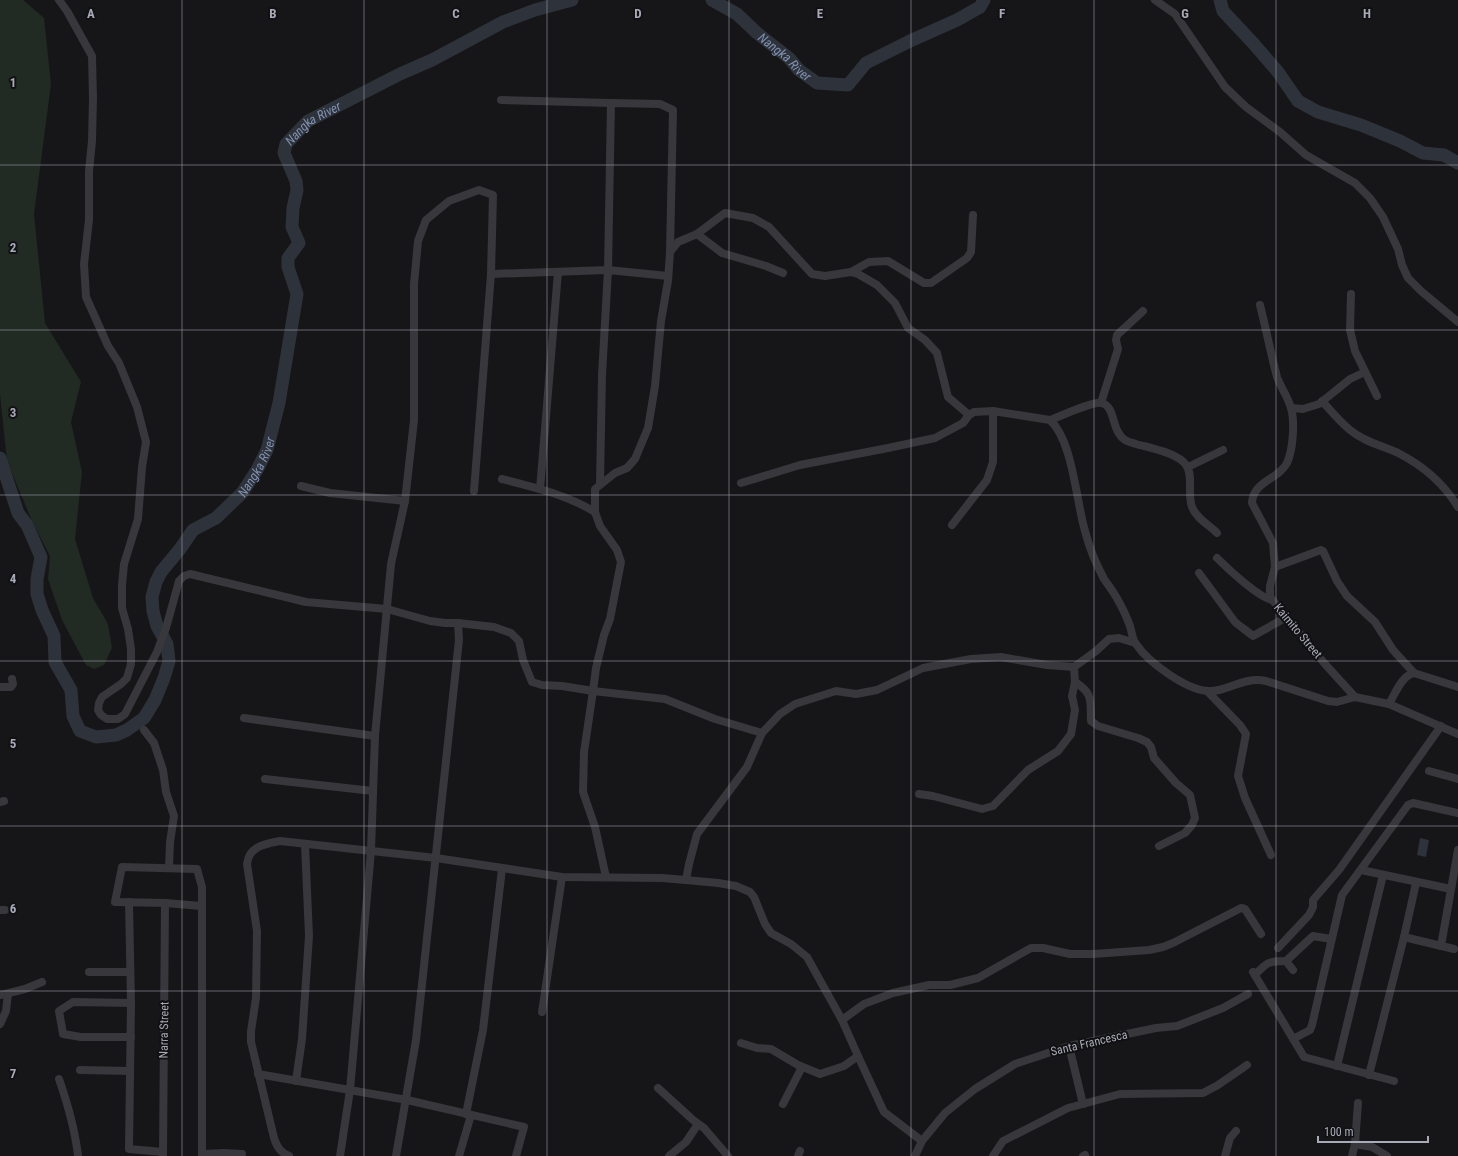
<svg xmlns="http://www.w3.org/2000/svg" width="1458" height="1156" font-family="'Roboto Condensed',sans-serif">
  <rect width="100%" height="100%" fill="#161618"/>
  <path fill="#222a24" d="M0,0H23L44,18L51,84L34,214L45,323L81,382L71,422L82,472L75,539L93,598L108,624L112,648L104,665L94,669L86,665L62,620L48,579L50,556L32,521L7,461L0,394Z"/>
  <path fill="#2d323b" d="M1420,838L1429,840L1426,857L1417,855Z"/>
  <g fill="none" stroke-linecap="round" stroke-linejoin="round">
    <g stroke="#2d323b" stroke-width="13">
      <path id="s1" d="M712,0L737,14L757,33L789,58L799,70L817,83L848,85L866,63L910,41L957,20L980,7L984,0"/>
      <path d="M1220,0L1223,11L1253,43L1278,72L1298,101L1318,112L1361,125L1400,141L1423,153L1444,155L1458,163"/>
      <path id="s2" d="M0,458L18,513L27,525L41,557L37,579V594L42,610L54,636L55,662L71,690L73,716L80,731L96,737L116,735L127,730L144,718L155,700L164,678L169,661L167,644L157,626L153,611L152,597L156,582L161,572L180,549L193,530L216,518L242,493L257,470L267,450L279,403L297,294L288,267V258L299,243L292,227L293,208L297,190L296,181L284,153L286,144L308,121L400,74L432,60L503,22L535,10L572,0"/>
    </g>
    <g stroke="#37373c" stroke-width="8">
      <path d="M59,0L67,11L92,56L93,98L92,141L89,171V220L84,264L86,297L108,346L119,363L137,407L146,442L142,467L138,519L124,564L122,585V608L128,629L131,649V664L127,678L121,684L102,697L99,703L98,710L101,715L107,719H118L125,714L157,652L166,628L179,581L184,576L190,574L306,602L387,609L430,621L445,623H458L494,627L511,633L519,641L523,660L532,682L542,685L562,686L593,691L596,668L604,635L610,619L621,562L617,550L600,526L595,512V489L615,473L627,468L635,459L648,428L655,386L661,321L668,281L670,252L678,242L697,234"/>
      <path d="M1155,0L1175,14L1225,87L1246,107L1280,132L1306,155L1355,183L1370,198L1383,217L1398,249L1402,265L1408,278L1421,291L1458,322"/>
      <path d="M501,100L611,103"/>
      <path d="M851,272L869,262L888,261L924,283H931L967,258L971,252L973,215"/>
      <path d="M783,273L766,266L722,253L697,234L725,213L753,218L769,227L812,274L825,276L851,272L858,274L877,285L895,303L908,328L925,340L937,353L948,397L969,415"/>
      <path d="M491,274L608,270L668,276"/>
      <path d="M1351,294L1350,330L1355,351L1377,396"/>
      <path d="M1260,305C1266,329 1271,354 1277,377C1281,388 1288,397 1291,408C1295,422 1293,450 1287,463C1278,480 1253,481 1252,503L1273,543L1275,567L1270,586V597L1325,664L1355,697"/>
      <path d="M1322,401C1331,411 1340,422 1350,430C1364,442 1384,446 1400,454C1423,466 1444,484 1458,507"/>
      <path d="M1101,403L1118,349L1116,340L1117,335L1143,311"/>
      <path d="M1291,408L1303,409L1319,404L1350,379L1365,372"/>
      <path d="M1050,420C1061,416 1093,401 1102,403C1116,407 1111,431 1125,440C1128,442 1133,443 1136,444C1150,448 1178,453 1186,465C1194,476 1187,494 1192,507C1196,518 1209,525 1217,533"/>
      <path d="M1188,467L1223,450"/>
      <path d="M502,479C534,487 567,495 595,512"/>
      <path d="M741,483L800,465L888,448L935,438L963,423L969,415L974,412L993,411L1050,420C1073,441 1076,501 1085,531C1089,547 1096,564 1104,579C1109,586 1115,594 1119,602C1123,609 1127,618 1130,626C1132,632 1132,639 1136,644C1148,662 1185,689 1207,691C1227,693 1242,676 1266,681L1328,701L1337,702L1355,697L1389,704L1458,734"/>
      <path d="M600,484L602,375L608,270L611,103L660,104L673,110L670,252"/>
      <path d="M301,486L330,493L405,501"/>
      <path d="M540,489L558,272"/>
      <path d="M952,525L987,480L993,462V411"/>
      <path d="M1217,558C1228,569 1258,597 1272,600"/>
      <path d="M1275,567L1321,550L1323,551L1337,581L1347,596L1375,622L1393,650L1414,673"/>
      <path d="M1199,573L1235,622C1241,627 1247,631 1253,636L1285,618"/>
      <path d="M1075,682C1094,694 1090,701 1091,721L1098,726L1138,738L1147,742L1151,747L1154,758L1176,783L1190,795L1195,818L1192,825L1185,833L1159,846"/>
      <path d="M0,687H11L13,684L12,679"/>
      <path d="M1207,691L1240,725L1246,734L1238,776L1245,798L1271,855"/>
      <path d="M1389,704C1395,694 1402,675 1414,673L1458,687"/>
      <path d="M244,718L375,736"/>
      <path d="M144,730L154,743L163,770L166,792L174,816L170,842L169,868"/>
      <path d="M1429,771L1458,779"/>
      <path d="M265,779L373,791"/>
      <path d="M919,794L933,796L982,809L993,806L1028,770L1058,751L1071,734L1075,710L1072,696L1075,682L1074,667"/>
      <path d="M0,802L4,801"/>
      <path d="M1361,870L1451,889"/>
      <path d="M606,877L595,827L583,792L584,752L593,691L665,699L715,719L762,733"/>
      <path d="M686,880L718,883L736,886L750,892L754,897L765,924L771,933L791,944L807,957L842,1020L858,1056L884,1112L922,1141"/>
      <path d="M129,902L131,1003L129,1149L163,1152"/>
      <path d="M0,910H5"/>
      <path d="M1404,937L1454,949"/>
      <path d="M1441,946L1458,850"/>
      <path d="M1278,948L1309,915L1313,907V900L1339,870L1441,726"/>
      <path d="M1286,961L1293,970"/>
      <path d="M89,972H130"/>
      <path d="M1253,972L1304,1057L1394,1081"/>
      <path d="M1255,975C1267,962 1269,961 1286,961L1313,936L1331,939"/>
      <path d="M0,995L25,989L42,982"/>
      <path d="M542,1012L562,877"/>
      <path d="M842,1020L864,1004L893,993L929,985H950L978,978L1031,948H1043L1070,954H1093L1149,950L1163,947L1173,943L1241,908L1245,909L1261,934"/>
      <path d="M0,1024L6,1011L8,994"/>
      <path d="M131,1037H81L63,1034L59,1011L73,1002L131,1003"/>
      <path d="M1293,1039L1310,1030L1312,1025L1342,895L1408,805L1413,803L1458,813"/>
      <path d="M741,1043L757,1048L771,1049L798,1065L820,1074L844,1066L858,1056"/>
      <path d="M1069,1046L1083,1104"/>
      <path d="M1337,1066L1383,875"/>
      <path d="M80,1070L130,1071"/>
      <path d="M258,1074L407,1100L524,1127L516,1156"/>
      <path d="M1369,1075L1404,937L1416,883"/>
      <path d="M59,1079C68,1105 75,1129 78,1156"/>
      <path d="M296,1081L302,1039L309,936L305,844"/>
      <path d="M658,1088L693,1120L704,1128L728,1156"/>
      <path d="M783,1104L802,1067"/>
      <path d="M466,1114L483,1030L502,869"/>
      <path d="M1355,1144L1372,1147L1387,1156"/>
      <path d="M202,1154L224,1153L242,1154"/>
      <path d="M163,1156L165,903"/>
      <path d="M202,1156V887L197,869L122,867L115,902L165,903L202,906"/>
      <path d="M289,1156C280,1152 277,1147 274,1138L251,1042V1031L256,998L257,931L247,864C249,846 265,844 280,841L436,858L562,877L662,878L686,880L689,864L697,834L747,767L762,733L780,714L795,704L836,691L856,694L877,690L923,668L971,659L1001,657L1047,665L1074,667L1096,651L1109,639L1119,638L1135,643"/>
      <path d="M340,1156L350,1090L371,851L375,736L391,564L405,501L414,420V284L418,241L426,220L449,201L479,190L493,195L491,274L474,491"/>
      <path d="M396,1156L416,1040L459,640L458,623"/>
      <path d="M459,1156L471,1115"/>
      <path d="M669,1156L686,1142L698,1124"/>
      <path d="M798,1156L800,1151"/>
      <path d="M915,1156L922,1141L945,1113L975,1089L1015,1064L1069,1046L1156,1028L1177,1026L1223,1008L1248,994"/>
      <path d="M993,1156L1003,1141L1068,1108L1120,1094L1203,1093L1218,1085L1247,1065"/>
      <path d="M1083,1156L1085,1155"/>
      <path d="M1225,1156L1230,1138L1236,1131"/>
      <path d="M1352,1156L1355,1144L1358,1103"/>
    </g>
  </g>
  <path fill="none" stroke="#a8aab7" stroke-width="1" stroke-opacity="0.55" d="M182,0V1156M364,0V1156M547,0V1156M729,0V1156M911,0V1156M1094,0V1156M1276,0V1156M0,165H1458M0,330H1458M0,495H1458M0,661H1458M0,826H1458M0,991H1458"/>
  <g text-anchor="middle" stroke-width="4" stroke-linejoin="round" paint-order="stroke">
    <g font-size="12" fill="#a8aab7" stroke="#111113">
      <text transform="translate(1298 631) rotate(50)" y="4">Kaimito Street</text>
      <text transform="translate(164 1030) rotate(-89)" y="4">Narra Street</text>
      <text transform="translate(1089 1043) rotate(-13)" y="4">Santa Francesca</text>
    </g>
    <g font-size="13" font-style="italic" fill="#8191b0" stroke="#111113">
      <text dy="5" stroke="none"><textPath href="#s1" startOffset="93">Nangka River</textPath></text>
      <text dy="5" stroke="none"><textPath href="#s2" startOffset="1036">Nangka River</textPath></text>
      <text dy="5" stroke="none"><textPath href="#s2" startOffset="663">Nangka River</textPath></text>
    </g>
  </g>
  <g font-size="13" text-anchor="middle" font-weight="bold" fill="#a8aab7" stroke="#111113" stroke-width="4" stroke-linejoin="round" paint-order="stroke">
    <text x="91" y="18">A</text>
    <text x="273" y="18">B</text>
    <text x="456" y="18">C</text>
    <text x="638" y="18">D</text>
    <text x="820" y="18">E</text>
    <text x="1002" y="18">F</text>
    <text x="1185" y="18">G</text>
    <text x="1367" y="18">H</text>
    <text x="13" y="87">1</text>
    <text x="13" y="252">2</text>
    <text x="13" y="417">3</text>
    <text x="13" y="583">4</text>
    <text x="13" y="748">5</text>
    <text x="13" y="913">6</text>
    <text x="13" y="1078">7</text>
  </g>
  <path d="M1318 1136v6h110v-6" fill="none" stroke="#a8aab7" stroke-width="2"/>
  <text x="1324" y="1136" font-size="12" fill="#a8aab7" stroke="#111113" stroke-width="3" paint-order="stroke">100 m</text>
</svg>
